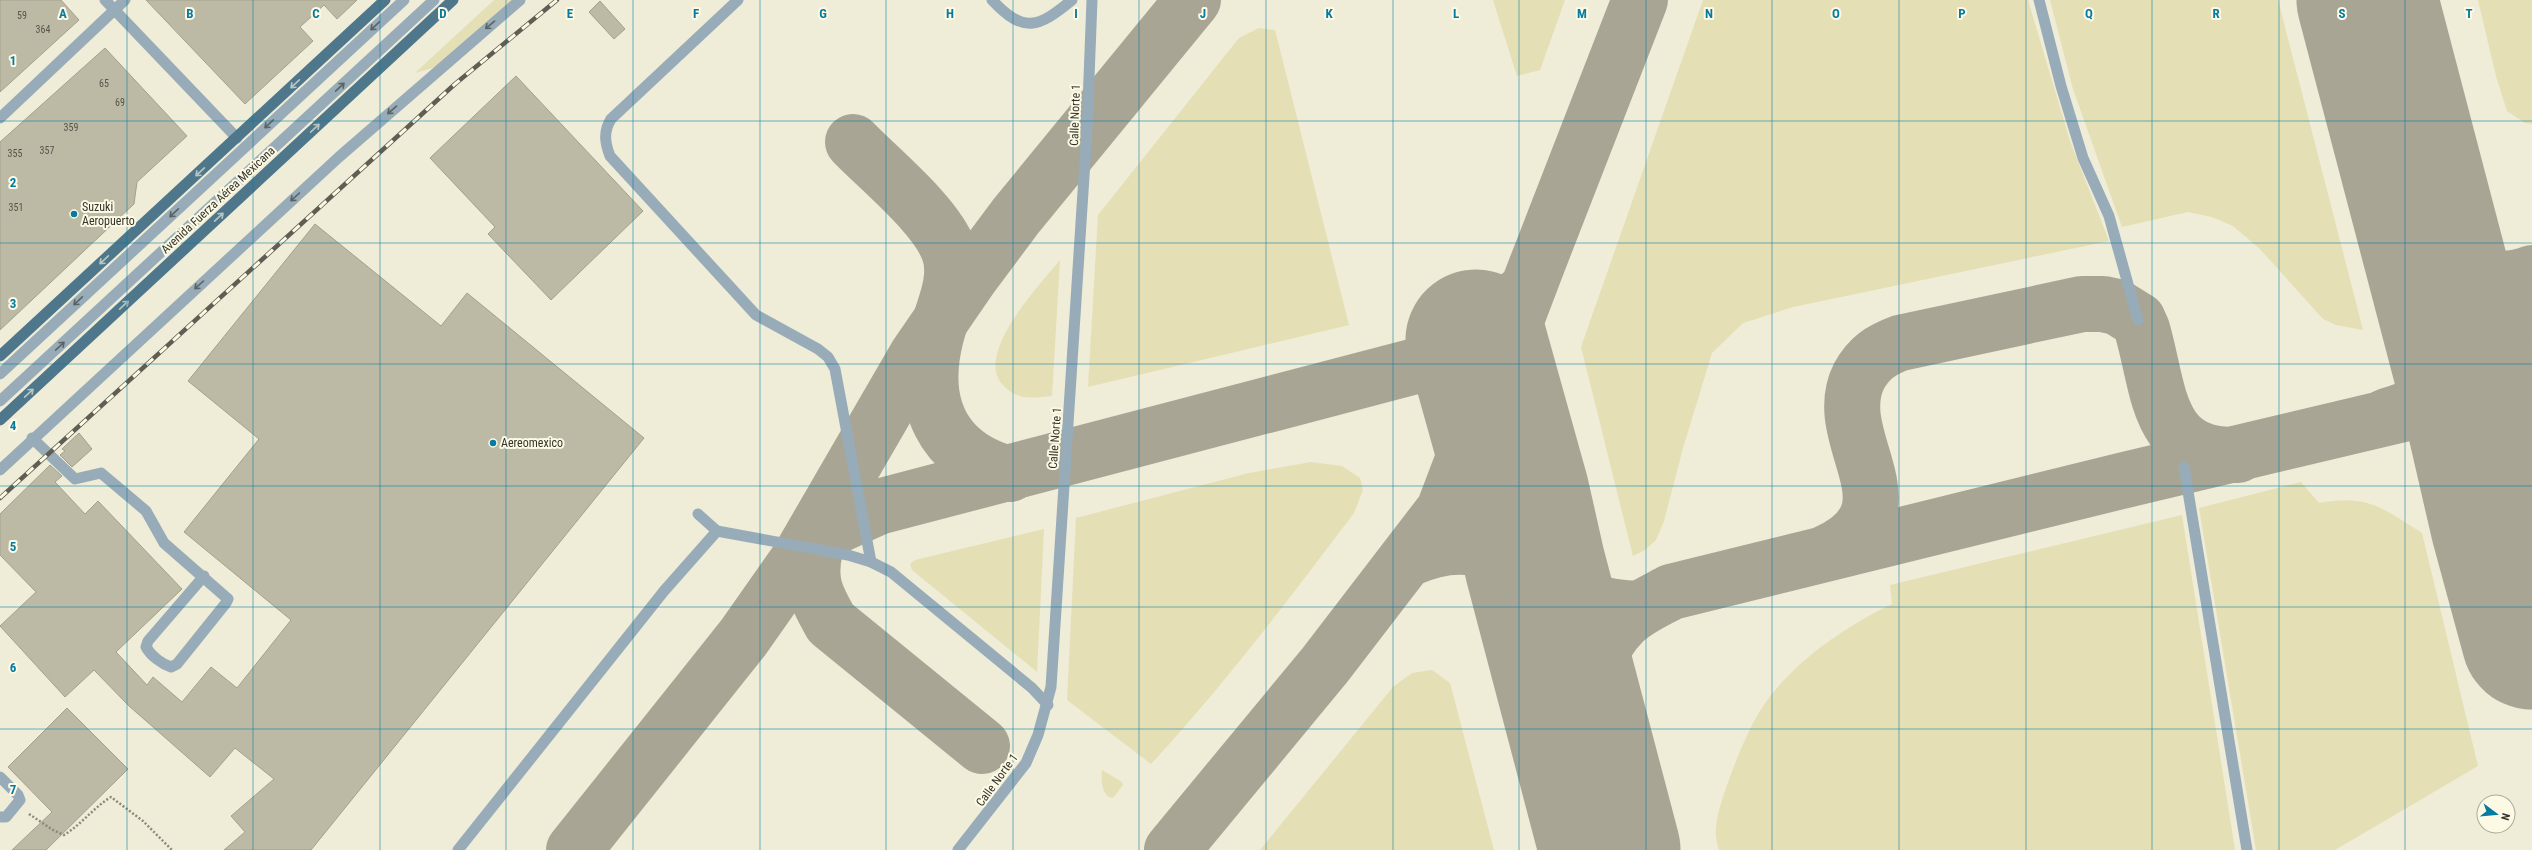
<svg xmlns="http://www.w3.org/2000/svg" width="2532" height="850" font-family="'Roboto Condensed',sans-serif">
  <rect width="100%" height="100%" fill="#efecd7"/>
  <g fill="#e5dfb5">
    <path d="M494,0H513L436,67L415,73Z"/>
    <path d="M1493,0H1565L1540,70L1517,76Z"/>
    <path d="M1703,0H2028L2070,141L2109,241L1793,307L1743,323L1712,353L1683,448L1664,521L1656,540L1645,550L1633,556L1581,347Z"/>
    <path d="M2050,0H2278L2363,330L2336,325L2323,319L2260,249L2233,226L2212,217L2188,212L2122,227L2073,89Z"/>
    <path d="M2478,0H2532V124L2525,123L2507,111L2496,76Z"/>
    <path d="M1259,28L1275,30L1349,325L1088,387L1098,215L1239,38Z"/>
    <path d="M1060,260L1052,396C1032,398 1016,401 1002,384C975,352 1040,285 1060,260Z"/>
    <path d="M1311,462L1342,466L1360,478L1363,490L1354,513C1289,599 1224,685 1151,764L1067,700L1076,518L1249,473Z"/>
    <path d="M2301,482L2319,503C2368,494 2382,508 2422,533L2478,766L2335,850H2256L2199,508Z"/>
    <path d="M2182,515L2235,850H1719C1711,828 1720,807 1727,785C1737,758 1749,726 1766,702C1797,659 1845,627 1892,604L1890,585Z"/>
    <path d="M1044,529L1037,672L912,570L910,564L915,560Z"/>
    <path d="M1432,670L1450,683L1494,850H1260L1393,687L1412,673Z"/>
    <path d="M1102,770L1122,782L1123,785L1113,798C1101,797 1101,778 1102,770Z"/>
  </g>
  <g fill="none" stroke-linecap="round" stroke-linejoin="round">
    <g stroke="#a8a595" stroke-width="56">
      <path d="M853,142C880,170 936,215 949,251C959,280 943,308 936,336C919,403 940,456 1010,474"/>
      <path d="M2425,219C2453,259 2479,292 2532,273"/>
      <path d="M1509,369C1502,424 1514,478 1530,530C1534,546 1538,565 1550,577C1573,601 1607,608 1639,609"/>
      <path d="M2387,416C2402,411 2417,408 2429,397C2471,361 2435,264 2425,219"/>
      <path d="M2501,525C2496,491 2488,456 2489,422C2490,384 2513,347 2532,316"/>
      <path d="M809,549L836,526L878,507L1427,363C1465,349 1497,329 1520,295"/>
      <path d="M815,549C808,581 815,595 831,623L982,746"/>
      <path d="M1826,553C1923,509 1827,440 1859,376C1869,358 1881,350 1900,343L2082,304H2103L2117,307L2138,320L2142,329C2160,390 2155,457 2238,455"/>
      <path d="M1408,559C1453,539 1497,541 1528,583C1538,596 1544,614 1552,628"/>
      <path d="M1589,770C1583,720 1585,659 1624,621C1638,608 1655,601 1671,592L2125,480L2403,414L2461,408L2532,412"/>
      <path d="M574,850L743,638L800,557L917,355L972,275L1016,216L1193,0"/>
      <path d="M1172,850L1325,665L1444,510L1535,270L1640,0"/>
    </g>
    <g stroke="#a8a595" stroke-width="141">
      <path d="M2367,0L2474,408L2501,525L2532,639"/>
      <path d="M1476,340L1519,494L1535,565L1610,850"/>
    </g>
  </g>
  <g fill="#bcbaa5" stroke="#a3a18c">
    <path d="M0,0H61L79,20L0,92Z"/>
    <path d="M146,0H357L337,19L324,5L300,27L313,41L245,104Z"/>
    <path d="M600,1L625,29L614,39L589,12Z"/>
    <path d="M105,48L187,136L137,182L134,204L0,330V142Z"/>
    <path d="M516,76L643,211L551,300L488,234L495,227L430,158Z"/>
    <path d="M315,224L441,326L467,293L644,438L311,850H224L245,832L231,816L274,779L235,748L210,777L129,706L94,670L65,697L0,626L36,592L0,555V514L50,465L62,476L55,482L85,514L98,501L182,589L116,652L147,685L153,677L182,702L211,667L237,688L291,620L184,532L259,439L188,381Z"/>
    <path d="M79,433L92,449L72,467L60,455L65,451L62,449Z"/>
    <path d="M67,708L128,769L46,850H12L52,812L8,767Z"/>
  </g>
  <g fill="none" stroke-linecap="round" stroke-linejoin="round">
    <path stroke="#8b897b" stroke-width="2.5" stroke-dasharray="2 2" stroke-linecap="butt" d="M29,814L53,830L64,835C82,824 93,808 111,797L143,821L172,850"/>
    <g stroke="#97acb8" stroke-width="11">
      <path d="M738,0L611,119C603,132 605,143 610,156L756,315L818,349L828,357L835,369L871,562"/>
      <path d="M992,0C1024,34 1038,28 1072,0"/>
      <path d="M2039,0L2061,86L2083,158L2109,216L2138,320"/>
      <path d="M0,374L404,0"/>
      <path d="M0,401L434,0"/>
      <path d="M32,438L75,479L101,473L146,511L164,543L228,599L226,603L177,664L171,667C162,664 151,656 146,647L148,641L204,576"/>
      <path d="M2184,467L2247,850"/>
      <path d="M698,514L717,531L848,555L871,562L891,572L1032,688L1048,705"/>
      <path d="M0,777L18,795L20,800L6,817H0"/>
      <path d="M458,850L664,591L717,531"/>
      <path d="M958,850L1026,763L1038,735L1051,687L1087,130L1092,0"/>
    </g>
    <g stroke="#97acb8" stroke-width="11">
      <path d="M105,0L237,138"/>
      <path d="M0,118L125,0"/>
    </g>
    <path stroke="#97acb8" stroke-width="11" d="M0,470L339,157L520,0"/>
    <g stroke="#4f778b" stroke-width="11">
      <path d="M0,356L385,0"/>
      <path d="M0,420L453,0"/>
    </g>
    <g stroke="#605e53" stroke-width="4.5">
      <path id="rail" d="M0,498L455,84L557,0"/>
    </g>
    <use href="#rail" stroke="#fcfae4" stroke-width="3" stroke-dasharray="9" stroke-linecap="butt"/>
  </g>
  <defs><path id="oneway-shaft" d="M-6 0H5M1.5-3L5.5 0L1.5 3" fill="none" stroke-width="1.6" stroke-linecap="round" stroke-linejoin="round"/></defs>
  <g stroke="#5c6363">
    <use href="#oneway-shaft" transform="translate(490 25) rotate(140)"/>
    <use href="#oneway-shaft" transform="translate(375 26) rotate(137)"/>
    <use href="#oneway-shaft" transform="translate(340 87) rotate(-43)"/>
    <use href="#oneway-shaft" transform="translate(392 110) rotate(139)"/>
    <use href="#oneway-shaft" transform="translate(269 124) rotate(137)"/>
    <use href="#oneway-shaft" transform="translate(295 197) rotate(138)"/>
    <use href="#oneway-shaft" transform="translate(174 213) rotate(137)"/>
    <use href="#oneway-shaft" transform="translate(199 285) rotate(138)"/>
    <use href="#oneway-shaft" transform="translate(78 301) rotate(137)"/>
    <use href="#oneway-shaft" transform="translate(60 346) rotate(-43)"/>
  </g>
  <g stroke="#b7c6c0">
    <use href="#oneway-shaft" transform="translate(295 84) rotate(137)"/>
    <use href="#oneway-shaft" transform="translate(315 128) rotate(-43)"/>
    <use href="#oneway-shaft" transform="translate(200 172) rotate(137)"/>
    <use href="#oneway-shaft" transform="translate(219 217) rotate(-43)"/>
    <use href="#oneway-shaft" transform="translate(104 260) rotate(137)"/>
    <use href="#oneway-shaft" transform="translate(124 305) rotate(-43)"/>
    <use href="#oneway-shaft" transform="translate(29 393) rotate(-43)"/>
  </g>
  <path fill="none" stroke="#057aa2" stroke-width="1" stroke-opacity="0.55" d="M127,0V850M253,0V850M380,0V850M506,0V850M633,0V850M760,0V850M886,0V850M1013,0V850M1139,0V850M1266,0V850M1393,0V850M1519,0V850M1646,0V850M1772,0V850M1899,0V850M2026,0V850M2152,0V850M2279,0V850M2405,0V850M0,121H2532M0,243H2532M0,364H2532M0,486H2532M0,607H2532M0,729H2532"/>
  <g fill="#057aa2" stroke="#fcfae4" stroke-width="1.5">
    <circle cx="74" cy="214" r="4"/>
    <circle cx="493" cy="443" r="4"/>
  </g>
  <g text-anchor="middle" stroke-width="4" stroke-linejoin="round" paint-order="stroke">
    <g font-size="10" fill="#56554a">
      <text x="22" y="19">59</text>
      <text x="43" y="33">364</text>
      <text x="104" y="87">65</text>
      <text x="120" y="106">69</text>
      <text x="71" y="131">359</text>
      <text x="47" y="154">357</text>
      <text x="15" y="157">355</text>
      <text x="16" y="211">351</text>
    </g>
    <g font-size="12" fill="#34332b" stroke="#fcfae4">
      <text transform="translate(1075 115) rotate(-88)" y="4">Calle Norte 1</text>
      <text transform="translate(218 200) rotate(-43)" y="4">Avenida Fuerza Aérea Mexicana</text>
      <text transform="translate(1055 438) rotate(-86)" y="4">Calle Norte 1</text>
      <text transform="translate(997 780) rotate(-54)" y="4">Calle Norte 1</text>
    </g>
    <g font-size="12" fill="#34332b" stroke="#fcfae4" text-anchor="start">
      <text x="82" y="211">Suzuki<tspan x="82" dy="14">Aeropuerto</tspan></text>
      <text x="501" y="447">Aereomexico</text>
    </g>
  </g>
  <g font-size="13" text-anchor="middle" font-weight="bold" fill="#057aa2" stroke="#fcfae4" stroke-width="4" stroke-linejoin="round" paint-order="stroke">
    <text x="63" y="18">A</text>
    <text x="190" y="18">B</text>
    <text x="316" y="18">C</text>
    <text x="443" y="18">D</text>
    <text x="570" y="18">E</text>
    <text x="696" y="18">F</text>
    <text x="823" y="18">G</text>
    <text x="950" y="18">H</text>
    <text x="1076" y="18">I</text>
    <text x="1203" y="18">J</text>
    <text x="1329" y="18">K</text>
    <text x="1456" y="18">L</text>
    <text x="1582" y="18">M</text>
    <text x="1709" y="18">N</text>
    <text x="1836" y="18">O</text>
    <text x="1962" y="18">P</text>
    <text x="2089" y="18">Q</text>
    <text x="2216" y="18">R</text>
    <text x="2342" y="18">S</text>
    <text x="2469" y="18">T</text>
    <text x="13" y="65">1</text>
    <text x="13" y="187">2</text>
    <text x="13" y="308">3</text>
    <text x="13" y="430">4</text>
    <text x="13" y="551">5</text>
    <text x="13" y="672">6</text>
    <text x="13" y="794">7</text>
  </g>
  <g transform="translate(2496 814) rotate(106)"><circle r="19" fill="#fcfae4" stroke="#acaa9a"/>
  <path d="M0-3L7 15L0 10L-7 15Z" fill="#057aa2"/>
  <text y="-6" font-size="11" font-weight="bold" text-anchor="middle" fill="#34332b">N</text>
  </g>
</svg>
